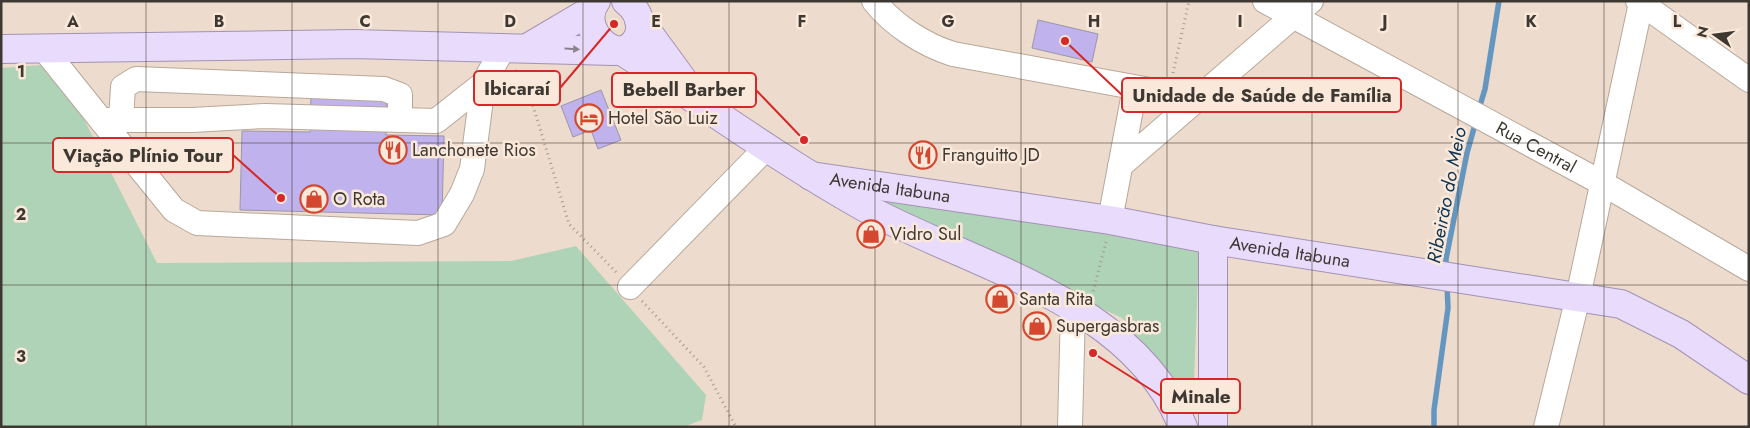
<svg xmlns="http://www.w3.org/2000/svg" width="1750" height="428" font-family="Jost,sans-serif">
  <rect width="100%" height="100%" fill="#eddccd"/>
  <g fill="#afd3b7">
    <path d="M56,64L157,263L511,261L576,246L706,395L702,420L683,427H1V68Z"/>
    <path d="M855,194L1079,226L1199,252L1193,408L1122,318Z"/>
  </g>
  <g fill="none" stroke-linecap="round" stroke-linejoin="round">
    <g stroke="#6596c0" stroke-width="5.5">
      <path d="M1479,109L1485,89L1499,1"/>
      <path d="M1446,268V259L1467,153L1476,121"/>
      <path d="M1434,427V410L1448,308L1447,285"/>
    </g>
  </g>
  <g fill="#c0b2ec" stroke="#9a96a8">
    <path d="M1038,20L1098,34L1092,62L1032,48Z"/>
    <path d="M601,90L621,140L598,149L591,130L573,137L561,106Z"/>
    <path d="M311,95L387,97L386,135L444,136L442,215L240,210L242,131L310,132Z"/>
  </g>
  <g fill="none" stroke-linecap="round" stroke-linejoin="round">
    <g stroke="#b8a89a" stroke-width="26">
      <g id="minor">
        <path d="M874,1C893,25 924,45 953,54L1199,99"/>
        <path id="s1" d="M1265,1L1602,183L1749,269"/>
        <path d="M1638,1L1749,80"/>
        <path d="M44,49L101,120H192L265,116L436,121L483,84L504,47"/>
        <path d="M101,120L174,210L197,223L418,233L444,224L462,194L472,169L483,84"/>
        <path d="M121,120L123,87L136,79L384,89L400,95V120"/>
        <path d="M1120,166L1311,1"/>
        <path d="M1110,220L1135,88"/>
        <path d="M630,287L767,147"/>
        <path d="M1070,427L1073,308"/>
        <path d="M1546,427L1578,297L1641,3"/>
      </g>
    </g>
    <g stroke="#a392b4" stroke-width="30">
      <g id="major">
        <path d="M596,1C581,21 599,50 622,51C646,42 645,16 626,1"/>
        <path d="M639,20L688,87"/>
        <path d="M529,47L590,11"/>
        <path d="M1,49L354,44L614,51"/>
        <path d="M622,51C702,103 780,160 864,207C971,266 1134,301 1183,427"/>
        <path id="s2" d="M811,176L1110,220L1213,240L1621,304L1681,334L1749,380"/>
        <path d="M1213,427V240"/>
      </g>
    </g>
    <g stroke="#a79a8f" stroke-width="3" stroke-dasharray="1 4" stroke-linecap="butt">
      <path d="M515,70L531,99L569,224L616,272"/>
      <path d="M1173,73L1189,1"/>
      <path d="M1092,296L1106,242"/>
      <path d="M642,301L704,367L736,427"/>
    </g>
    <use href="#minor" stroke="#fff" stroke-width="24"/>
    <use href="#major" stroke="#e9dbfc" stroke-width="28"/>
  </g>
  <defs><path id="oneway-solid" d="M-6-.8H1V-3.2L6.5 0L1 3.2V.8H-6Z" transform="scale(1.25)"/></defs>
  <use fill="#8b818d" href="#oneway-solid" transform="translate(572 49) rotate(3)"/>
  <path fill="none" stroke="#3e3832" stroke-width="1" stroke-opacity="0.55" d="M146,1V427M292,1V427M438,1V427M583,1V427M729,1V427M875,1V427M1021,1V427M1167,1V427M1312,1V427M1458,1V427M1604,1V427M1,143H1749M1,285H1749"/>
  <defs>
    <g id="hotel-ring" transform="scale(1.4375)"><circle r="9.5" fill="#fae9da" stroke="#d3482e" stroke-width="1.5"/><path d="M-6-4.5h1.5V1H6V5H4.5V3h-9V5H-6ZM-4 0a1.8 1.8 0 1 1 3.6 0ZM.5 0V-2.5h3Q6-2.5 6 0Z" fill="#d3482e"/></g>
    <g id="restaurant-ring" transform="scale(1.4375)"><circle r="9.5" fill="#fae9da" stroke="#d3482e" stroke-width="1.5"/><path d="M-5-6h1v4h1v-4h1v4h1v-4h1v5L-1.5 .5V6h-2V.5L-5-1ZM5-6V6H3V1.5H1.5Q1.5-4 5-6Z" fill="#d3482e"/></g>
    <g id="shop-ring" transform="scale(1.4375)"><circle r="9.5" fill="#fae9da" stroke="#d3482e" stroke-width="1.5"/><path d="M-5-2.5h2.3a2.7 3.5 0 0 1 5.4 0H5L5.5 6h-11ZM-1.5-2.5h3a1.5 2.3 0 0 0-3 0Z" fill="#d3482e"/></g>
  </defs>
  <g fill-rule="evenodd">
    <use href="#hotel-ring" x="589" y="118"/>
    <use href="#restaurant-ring" x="393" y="150"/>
    <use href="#restaurant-ring" x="923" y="155"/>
    <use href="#shop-ring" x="314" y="199"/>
    <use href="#shop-ring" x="871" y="234"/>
    <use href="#shop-ring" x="1000" y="299"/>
    <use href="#shop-ring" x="1037" y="326"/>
  </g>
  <g text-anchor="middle" stroke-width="5" stroke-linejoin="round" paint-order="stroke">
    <g font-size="18" fill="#3e3832" stroke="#fae9da" text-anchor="start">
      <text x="608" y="124">Hotel São Luiz</text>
      <text x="412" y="156">Lanchonete Rios</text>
      <text x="942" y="161">Franguitto JD</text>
      <text x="333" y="205">O Rota</text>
      <text x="890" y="240">Vidro Sul</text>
      <text x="1019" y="305">Santa Rita</text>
      <text x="1056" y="332">Supergasbras</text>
    </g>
    <g font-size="18" fill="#3e3832" stroke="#fae9da">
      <text dy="6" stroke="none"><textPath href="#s1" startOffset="308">Rua Central</textPath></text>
      <text dy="6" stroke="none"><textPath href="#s2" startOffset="80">Avenida Itabuna</textPath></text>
      <text dy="6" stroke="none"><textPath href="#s2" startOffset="485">Avenida Itabuna</textPath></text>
    </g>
    <g font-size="19" font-style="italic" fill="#0e3452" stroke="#fae9da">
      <text transform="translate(1446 195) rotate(-79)" y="7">Ribeirão do Meio</text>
    </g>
  </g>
  <g font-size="16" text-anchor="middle" font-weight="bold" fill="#3e3832" stroke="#fae9da" stroke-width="5" stroke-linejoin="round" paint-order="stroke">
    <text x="73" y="27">A</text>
    <text x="219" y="27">B</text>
    <text x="365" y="27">C</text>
    <text x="510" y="27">D</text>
    <text x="656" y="27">E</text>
    <text x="802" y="27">F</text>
    <text x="948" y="27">G</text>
    <text x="1094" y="27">H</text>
    <text x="1240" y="27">I</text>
    <text x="1385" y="27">J</text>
    <text x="1531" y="27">K</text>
    <text x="1677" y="27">L</text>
    <text x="21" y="77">1</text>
    <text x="21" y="220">2</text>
    <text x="21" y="362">3</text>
  </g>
  <path fill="none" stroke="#d62828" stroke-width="2" d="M614 24L560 88M804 140L756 90M1065 41L1122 95M281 198L233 155M1093 353L1161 396"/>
  <g fill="#d62828" stroke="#fae9da" stroke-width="2">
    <circle cx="614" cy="24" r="5"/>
    <circle cx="804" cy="140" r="5"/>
    <circle cx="1065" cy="41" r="5"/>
    <circle cx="281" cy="198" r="5"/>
    <circle cx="1093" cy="353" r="5"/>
  </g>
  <g fill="#fae9da" stroke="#d62828" stroke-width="2">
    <rect x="474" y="71" width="86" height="34" rx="5"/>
    <rect x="612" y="73" width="144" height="34" rx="5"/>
    <rect x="1122" y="78" width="279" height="34" rx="5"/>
    <rect x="53" y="138" width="180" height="34" rx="5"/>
    <rect x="1161" y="379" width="79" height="34" rx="5"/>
  </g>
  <g font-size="19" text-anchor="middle" font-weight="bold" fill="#3e3832">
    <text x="517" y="95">Ibicaraí</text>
    <text x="684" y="96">Bebell Barber</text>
    <text x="1262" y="102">Unidade de Saúde de Família</text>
    <text x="143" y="162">Viação Plínio Tour</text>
    <text x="1201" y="403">Minale</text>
  </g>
  <rect width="1750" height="428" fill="none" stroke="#3e3832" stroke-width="5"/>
  <g transform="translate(1715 35) rotate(284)" stroke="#fae9da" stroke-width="4" paint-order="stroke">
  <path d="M0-4L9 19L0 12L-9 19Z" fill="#3e3832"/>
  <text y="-8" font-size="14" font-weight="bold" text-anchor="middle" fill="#3e3832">N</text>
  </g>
</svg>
